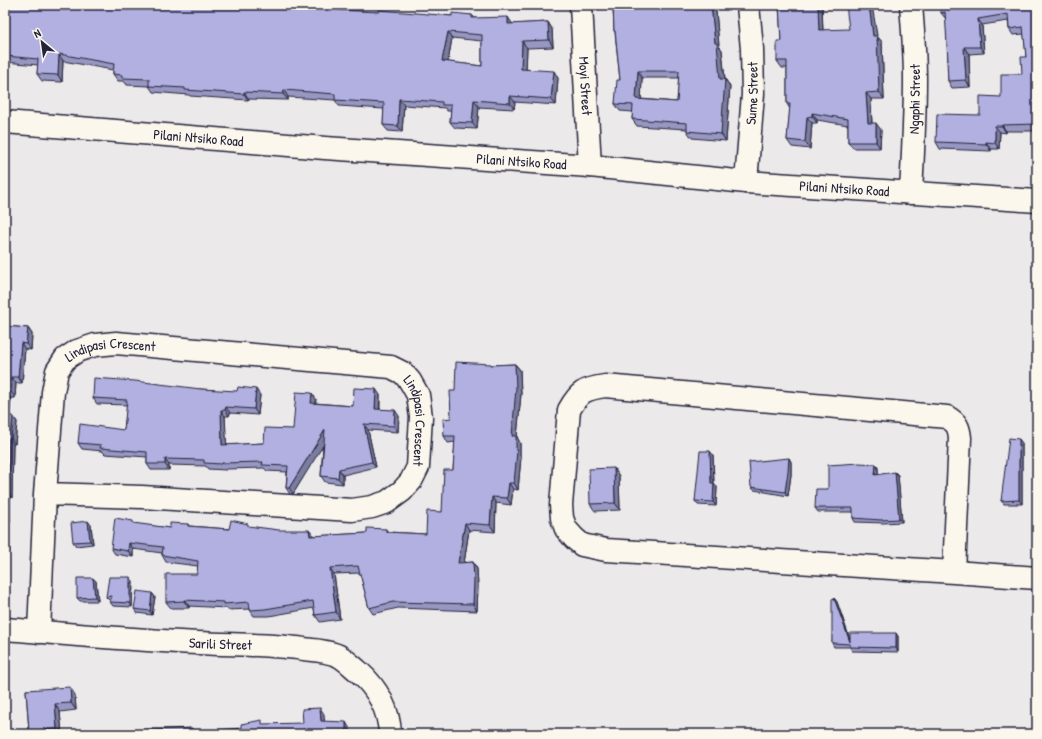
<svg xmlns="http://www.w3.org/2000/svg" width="1042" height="739" font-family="'Patrick Hand',sans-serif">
  <rect width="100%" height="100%" fill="#ece9ea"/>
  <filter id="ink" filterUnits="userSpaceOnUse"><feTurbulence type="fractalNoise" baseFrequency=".025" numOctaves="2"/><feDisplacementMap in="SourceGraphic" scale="8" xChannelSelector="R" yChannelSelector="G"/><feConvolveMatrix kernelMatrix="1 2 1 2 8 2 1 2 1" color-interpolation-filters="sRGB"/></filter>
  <g filter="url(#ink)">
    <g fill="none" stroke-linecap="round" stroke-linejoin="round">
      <g stroke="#22223b" stroke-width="25">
        <g id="street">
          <path id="s1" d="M581,5L590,166"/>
          <path id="s2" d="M5,122L325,148L590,166L746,182L1037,201"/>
          <path id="s3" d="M746,182L753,94L752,49L748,5"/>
          <path id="s4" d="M911,193C913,155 915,117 915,79C915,54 913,30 911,5"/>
          <path d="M954,572L960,438C959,427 957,423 947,417L605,386C584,389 579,392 569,410L561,505L562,518L566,529L574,538L582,545L606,550L954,572L1037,578"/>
          <path id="s5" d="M5,629C69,634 134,640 198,643C233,645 269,644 304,649C315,650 329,651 339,656C346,660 352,666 358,671C377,688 389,709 390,734"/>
          <path id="s6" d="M39,632L45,494L53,392L57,371L65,359L77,351L95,345L116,343L391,367L403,373L410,381L418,395L421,417L418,467L411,481L402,491L387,502L372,507L352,510L142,497L45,494"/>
        </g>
      </g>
      <use href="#street" stroke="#fbf7ec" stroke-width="22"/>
    </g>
    <g fill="#9897c2" stroke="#22223b" fill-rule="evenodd">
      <path d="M5,5L304,11L340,10L452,16L472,15L475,18L512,23V24L548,22L552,29L553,47L527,48L526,69L558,78L556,105L515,102L514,109L479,107L477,129L455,128L450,122L451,111H447L445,108L404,105L402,132L388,131L383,125L384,109L339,106L335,100L288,97V100L249,99L248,100L190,96L189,95L153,92L149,86L127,85L124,81H118L113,74V70L63,61L62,82L42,81L37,74L38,65L5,62ZM452,38L482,41V66L448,62Z"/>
      <path d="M609,5H712L716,11L719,46L722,50L725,79L730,86L726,141L692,138L687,131V129L637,126L632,119L633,112L620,111L615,104L620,80L615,32L614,31L613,7H611ZM642,78H679L677,102L641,99Z"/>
      <path d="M779,5H842L822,7L823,30L877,36L882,42L884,99H871L872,123L881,130L880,148H853L848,142V125L817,120V123H812L810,149L792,147L787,140L790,109L787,104V68H782L777,61L781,41Z"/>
      <path d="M1037,5V131H1006V133L1000,132L999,149H991V151L940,149L936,142L980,115L1001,97L1022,74L1026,57L1024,34L1013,35L1009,29L1008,21L982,25L984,53L969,54L970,87L952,88L948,81V61L946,19L941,13Z"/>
      <path d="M5,326L28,328L32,334L31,350L25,349L22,383H16L15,398H11L9,416H13L17,422L15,444H13L12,498H10V523H9V552H7L5,584Z"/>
      <path d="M515,364L520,370L521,394L517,437L520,443V456L521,457L518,490L513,489L511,505L496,503L495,532L469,530L464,563L473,562L477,569L478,586L477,611L398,608L373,614L369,608L360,573L334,574L340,619L320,622L315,615L314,608L269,616H254L250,610V609L228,610L227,608L189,606V608H171L166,602L197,574L198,566L166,562L162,555V553L133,549V557L115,554L111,548L135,524L170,528L188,524L189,526L229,529L251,527L313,536L367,533L386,529L388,532L426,534L442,512L453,470L455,442L448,443L444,436L451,418L455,391L492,365Z"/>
      <path d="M201,389L260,395L258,415L230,413L229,416H225L226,445L264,443L293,429L316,399L315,403L353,406L380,395V409L399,416L398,432L368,430L376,467L343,475V484L325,482L321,476L323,444L293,494H290L286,488L287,472L267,471L264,468L226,469V470L208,469L206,466L169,465V470H151L147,464V457L105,454L102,451L82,449L78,443L124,430L127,405L97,404L93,398Z"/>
      <path d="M1022,443V504H1004L1001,501Z"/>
      <path d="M713,455L714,483L717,487L716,506L698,505L695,501Z"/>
      <path d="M789,458L791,462V475L788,496L754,490L751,487Z"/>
      <path d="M876,464L878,468V475H898L902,522L884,523L855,522L853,518V512H818L815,508L828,489Z"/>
      <path d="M614,468L619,476L620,510L595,511L590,504Z"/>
      <path d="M91,525L93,544L76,546L73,542Z"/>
      <path d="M93,578L96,581L98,601H80L77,598Z"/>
      <path d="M133,581L132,607L113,606L110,602V600H109L106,597Z"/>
      <path d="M152,593L155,597L152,615L137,613L134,609Z"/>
      <path d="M834,598L837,602L850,639L898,636V652L852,651L850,647H834L832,643Z"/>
      <path d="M26,690L75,695L76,710L60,712L62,734H31L29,731Z"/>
    </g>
    <g fill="#7c7b9e" stroke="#22223b">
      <path d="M711,5H712L716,11L719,46L722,50L725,82V79L730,86L726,141L721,134L715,43Z"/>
      <path d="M818,5H821L822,7L823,37L819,30Z"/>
      <path d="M869,5H872L878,41L877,36L882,42L884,99L879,92L873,36Z"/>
      <path d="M1035,5H1037V16L1036,15Z"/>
      <path d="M508,17L512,23L513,30L508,24Z"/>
      <path d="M978,19L982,25L984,53L980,47Z"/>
      <path d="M548,22L552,29L553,47L549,40Z"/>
      <path d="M448,32L452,38L447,68L442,61Z"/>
      <path d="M522,41L527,48L526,75L521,69Z"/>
      <path d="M964,47L969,54L970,87L966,80Z"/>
      <path d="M59,54L63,61L62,82L58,75Z"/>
      <path d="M554,71L558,78L556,105L551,99Z"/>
      <path d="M638,71L642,78L641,106L636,99Z"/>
      <path d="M284,90L288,97V100L283,94Z"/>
      <path d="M244,92L249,99L248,100L244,94Z"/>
      <path d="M866,93L871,99L872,130L868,123Z"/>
      <path d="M510,96L515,102L514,109L510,103Z"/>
      <path d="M399,99L404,105L402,132L398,126Z"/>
      <path d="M474,100L479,107L477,129L472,123Z"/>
      <path d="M812,113L817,120V123L812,116Z"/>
      <path d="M807,117L812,123L810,149L805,142Z"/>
      <path d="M876,123L881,130L880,148L876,142Z"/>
      <path d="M1002,125L1006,131V133L1002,126Z"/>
      <path d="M995,126L1000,132L999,149L995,143Z"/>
      <path d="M986,142L991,149V151L986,144Z"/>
      <path d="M28,328L32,334L31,350L26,344Z"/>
      <path d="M21,343L25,349L22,383L18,377Z"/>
      <path d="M515,364L520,370L521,394L517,437L520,443V456L521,457L518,490L514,483L512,436Z"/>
      <path d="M11,377L16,383L15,398L11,392Z"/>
      <path d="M256,389L260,395L258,415L254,409Z"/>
      <path d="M376,389L380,395L379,415L375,409Z"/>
      <path d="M7,392L11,398L9,421L5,415Z"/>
      <path d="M312,393L316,399L315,409L311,403Z"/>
      <path d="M226,407L230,413L229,416L225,410Z"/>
      <path d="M221,410L225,416L227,451L222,445Z"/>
      <path d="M395,410L399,416L398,432L394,426Z"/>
      <path d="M13,416L17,422L15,444L11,438Z"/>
      <path d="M364,424L368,430L376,467L372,462Z"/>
      <path d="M325,430L329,436L293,494L289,488Z"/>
      <path d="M9,438L13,444L12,498L8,492Z"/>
      <path d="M1019,439L1022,443V504L1019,500Z"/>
      <path d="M710,451L713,455L714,487L711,483Z"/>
      <path d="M789,458L791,462V475L788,496L785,492Z"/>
      <path d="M165,459L169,465V470L165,464Z"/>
      <path d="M876,464L878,468V479L875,475Z"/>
      <path d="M614,468L619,476L620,510L615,503Z"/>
      <path d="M339,469L343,475V484L338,478Z"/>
      <path d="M895,472L898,475L902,522L899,519Z"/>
      <path d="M509,483L513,489L511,505L507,498Z"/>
      <path d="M714,483L717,487L716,506L713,502Z"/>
      <path d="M6,492L10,498V523L6,517Z"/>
      <path d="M492,497L496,503L495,532L490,525Z"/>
      <path d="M5,517L9,523V552L5,546Z"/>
      <path d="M88,521L91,525L93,544L90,541Z"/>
      <path d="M465,523L469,530L463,570L458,563Z"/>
      <path d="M309,530L314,536H310Z"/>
      <path d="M129,543L133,549V557L128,551Z"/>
      <path d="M5,549L7,552L5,584Z"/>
      <path d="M473,562L477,569L478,586L477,611L473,604Z"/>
      <path d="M330,568L334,574L340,619L336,612Z"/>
      <path d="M130,577L133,581L132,607L130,603Z"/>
      <path d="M93,578L96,581L98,601L95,597Z"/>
      <path d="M152,593L155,597L152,615L150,611Z"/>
      <path d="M834,598L837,602L852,646L850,642Z"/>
      <path d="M184,600L189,606V608L184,601Z"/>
      <path d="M896,633L898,636V652L896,648Z"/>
      <path d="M70,687L75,695L76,710L71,703Z"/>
      <path d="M55,704L60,712L62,734H60L57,729Z"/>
      <path d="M320,708L324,714L325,728L321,721Z"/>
      <path d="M346,722L350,729V734H346Z"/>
    </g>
    <g fill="#b1b0e1" stroke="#22223b" fill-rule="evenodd">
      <path d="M5,5H265L304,11L305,5H313L332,6L340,10L379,12V10L452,16V13L472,15V18L508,17V24L548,22L549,40L522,41L521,69L554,71L551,99L510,96V103L474,100L472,123L450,122L451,105H442V102L399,99L398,126L383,125L384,103L335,100V94L284,90L283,94L244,92V94L185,90V88L149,86V79L122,78V75L113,74L114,64L59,54L58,75L37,74L38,59L5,56ZM448,32L482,35V66L442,61Z"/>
      <path d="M613,5H711L715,43H717L720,79H725L721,134L687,131V123L632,119L633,105L615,104L617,80H620L615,31H614ZM638,71H679L677,102L636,99Z"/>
      <path d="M779,5H818L819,30L849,29L846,5H869L873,36H877L879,92L866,93L868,123H876V142H848V119L812,113V116L807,117L805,142L787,140L790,104H787V61H777V41H781Z"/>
      <path d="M940,5H1035L1036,15H1037V124L1002,125V126H995V143L986,142V144L936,142L937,114L980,115V96L1001,97V74H1022L1021,57H1026L1023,27L1009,29L1008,14L978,19L980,47H964L966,80L948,81L947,61H948L945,12L941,13Z"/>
      <path d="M5,326L28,328L26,344L21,343L18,377H11V392H7L5,410Z"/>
      <path d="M456,362L491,364V365L515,364L516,388L512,436H516V451H517L514,483H509L507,498L492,497L490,525L465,523L458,563L473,562L474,580L473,604L393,602L369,608L358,566L330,568L336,612L315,615L313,601L265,609L250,610L249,602L224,604V602L184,600V601L166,602V574H197L198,561L162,555L163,547L129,543L128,551L111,548L115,518L133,521V523L170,528V523L188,524V526L229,529L231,520L248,524V526L279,530H309L310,536L367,533V528L386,529V532L426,534L427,511L442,512L444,470H453L455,436H444L443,419L451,418L450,391H455Z"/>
      <path d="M94,378L135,381L201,389L237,391L238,387L256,389L254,409L226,407L225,410H221L222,445L264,443L265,428L293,429L296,392L312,393L311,403L353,406L354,388L376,389L375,409L395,410L394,426L364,424L372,462L339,469L338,478L321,476L325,430L289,488H286L288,466L262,465L263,462L222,463V464L204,463V460L165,459V464H147V452L100,448L101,445L78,443L80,424L124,430L127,400L93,398Z"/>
      <path d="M5,415L13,416L11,438H9L8,492H6V517H5V535Z"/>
      <path d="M1009,438L1019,439V500L1001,501Z"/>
      <path d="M700,451H710L711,483H714L713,502L695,501Z"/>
      <path d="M789,458L788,471L785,492L751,487L749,462Z"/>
      <path d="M859,463L876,464L875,475L895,472L899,519L881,520L853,518V508H815L816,489H828V465Z"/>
      <path d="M614,468L615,503L590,504L589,469Z"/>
      <path d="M88,521L90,541L73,542L71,523Z"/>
      <path d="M109,577H130V603L110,602L111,596L106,597Z"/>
      <path d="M77,578H93L95,597L77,598Z"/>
      <path d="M137,591L152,593L150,611L134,609Z"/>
      <path d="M834,598L850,642V633H896V648L850,647V644L832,643V599Z"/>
      <path d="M70,687L71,703L55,704L57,729L29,731L26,690Z"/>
      <path d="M320,708L321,721L346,722V734H116V732L152,729L153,730L192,728V732L242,728L241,724L262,720V724L303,723L302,709Z"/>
    </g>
  </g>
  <g text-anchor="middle" stroke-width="3" stroke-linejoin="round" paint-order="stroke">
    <g font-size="14" fill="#22223b" stroke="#fbf7ec">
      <text dy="5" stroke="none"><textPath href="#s1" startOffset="81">Moyi Street</textPath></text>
      <text dy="5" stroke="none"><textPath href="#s3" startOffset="89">Sume Street</textPath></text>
      <text dy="5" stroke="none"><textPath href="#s4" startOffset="94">Ngaphi Street</textPath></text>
      <text dy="5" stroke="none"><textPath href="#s2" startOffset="194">Pilani Ntsiko Road</textPath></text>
      <text dy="5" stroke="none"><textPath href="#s2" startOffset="518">Pilani Ntsiko Road</textPath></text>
      <text dy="5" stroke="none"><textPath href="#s2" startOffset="842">Pilani Ntsiko Road</textPath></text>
      <text dy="5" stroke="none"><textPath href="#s6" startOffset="324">Lindipasi Crescent</textPath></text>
      <text dy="5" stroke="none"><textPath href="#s6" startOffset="672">Lindipasi Crescent</textPath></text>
      <text dy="5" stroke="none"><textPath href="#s5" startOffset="216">Sarili Street</textPath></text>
    </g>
  </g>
  <rect width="1042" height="739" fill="none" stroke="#fbf7ec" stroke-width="20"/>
  <rect x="10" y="10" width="1022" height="719" fill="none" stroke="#22223b" stroke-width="1.5" filter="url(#ink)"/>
  <g transform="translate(42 42) rotate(331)" stroke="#fbf7ec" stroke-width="3" paint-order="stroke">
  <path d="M0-3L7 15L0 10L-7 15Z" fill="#22223b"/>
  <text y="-6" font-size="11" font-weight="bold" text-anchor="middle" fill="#22223b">N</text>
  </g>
</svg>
